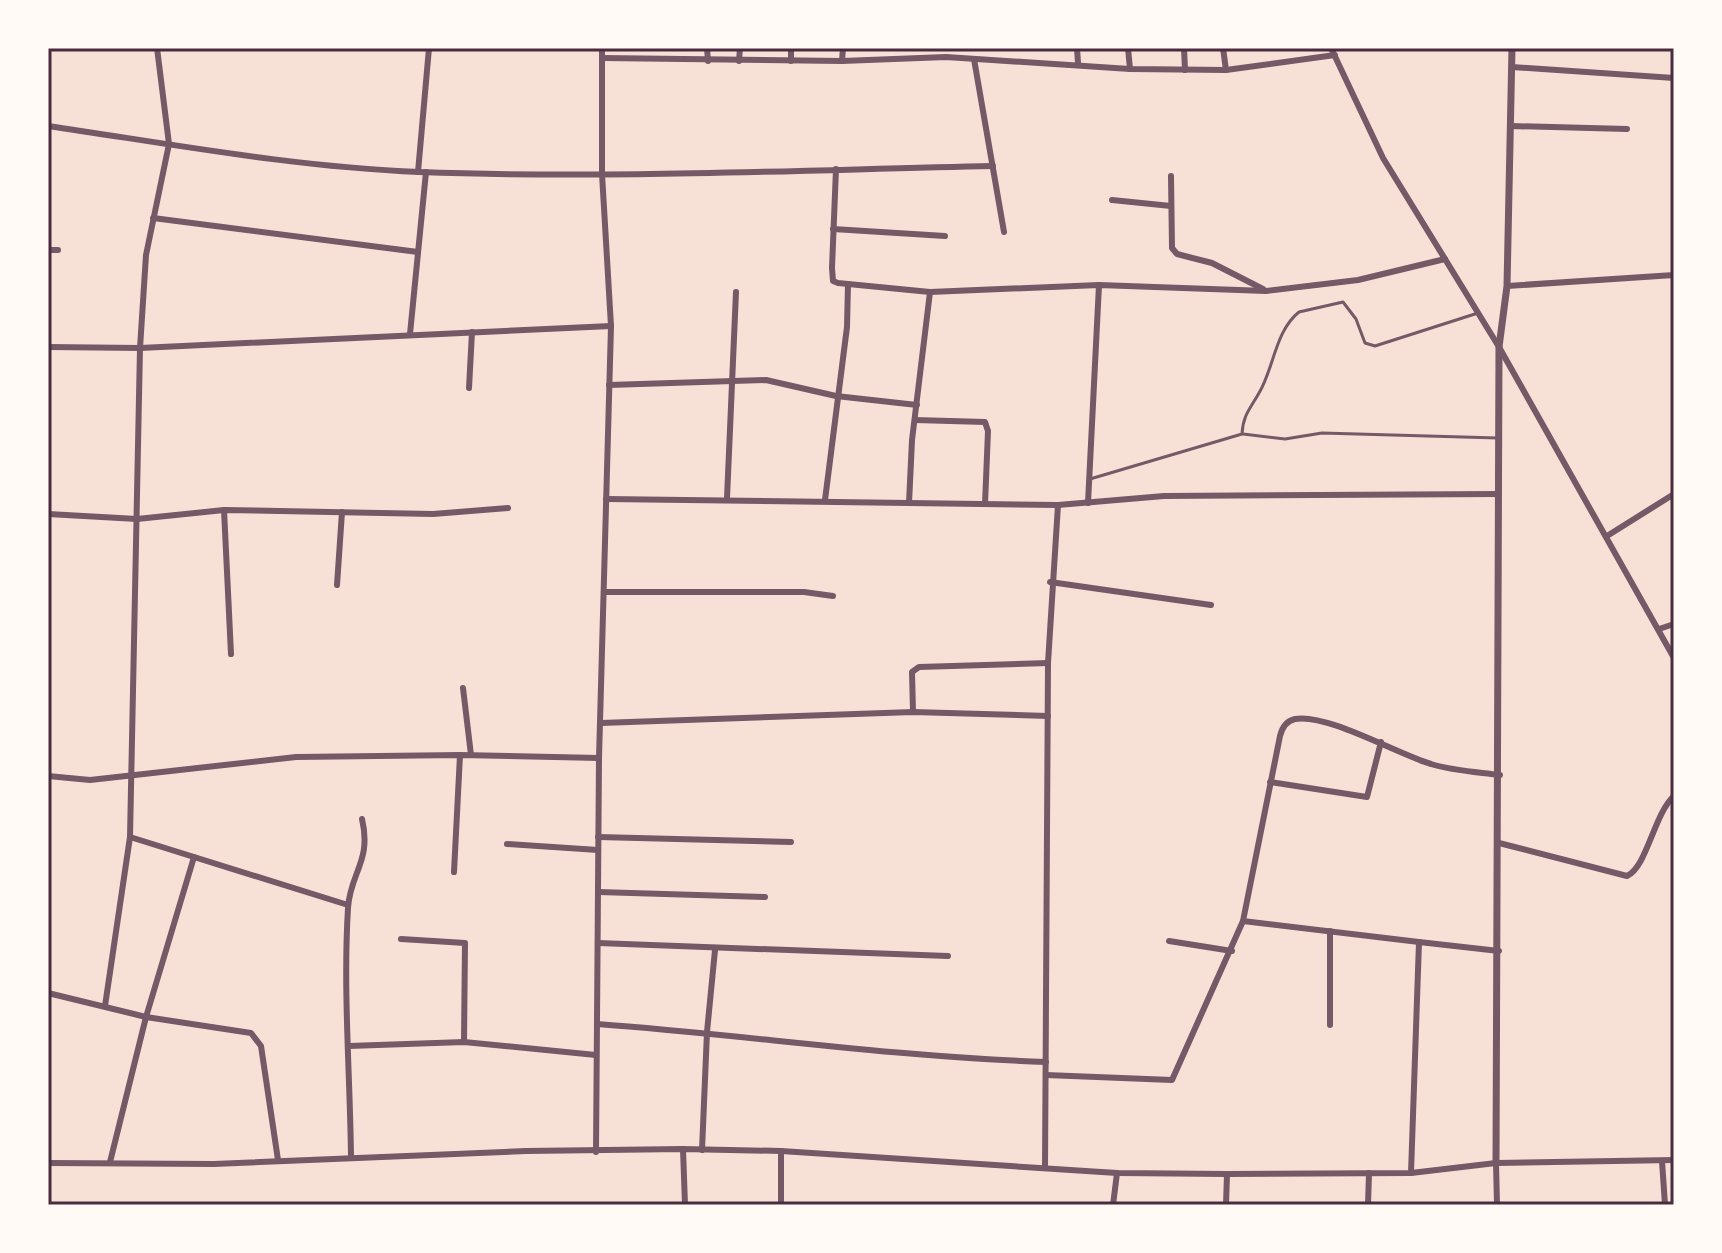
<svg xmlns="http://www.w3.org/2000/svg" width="1722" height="1253" font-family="Raleway,sans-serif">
  <rect width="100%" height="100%" fill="#f7e1d7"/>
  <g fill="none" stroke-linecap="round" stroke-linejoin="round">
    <g stroke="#755966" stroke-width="3">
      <path d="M1243,434L1285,439L1322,433L1498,438"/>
      <path d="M1090,479L1242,434C1243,415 1250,409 1259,393C1274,368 1275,331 1299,312L1343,302L1356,319L1365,343L1375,346L1478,313"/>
    </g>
    <g stroke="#755966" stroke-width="6">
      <path d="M707,48L708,61"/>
      <path d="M1077,48L1078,63"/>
      <path d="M1128,48L1130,69"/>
      <path d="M1184,48L1185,70"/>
      <path d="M1223,48L1226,70"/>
      <path d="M1331,48L1383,158L1499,347L1674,658"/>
      <path d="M48,53V48"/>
      <path d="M602,58L842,61L946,57L1130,69L1226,70L1335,55"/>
      <path d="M974,59L1004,232"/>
      <path d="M739,61L740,48"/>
      <path d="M791,61V48"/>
      <path d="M842,61L843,48"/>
      <path d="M1512,67L1674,78"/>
      <path d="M48,126C171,144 295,167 419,172C610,179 802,170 993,166"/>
      <path d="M1511,126L1627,129"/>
      <path d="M836,169L832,268L833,281L838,283L930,292L1099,285L1266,291L1358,280L1445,259"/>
      <path d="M418,172L429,48"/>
      <path d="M1171,176L1172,248L1177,254L1212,263L1263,289"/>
      <path d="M1112,200L1171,206"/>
      <path d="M153,218L418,252"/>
      <path d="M833,229L945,236"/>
      <path d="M48,250H58"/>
      <path d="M1507,286L1674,275"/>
      <path d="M410,334L426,172"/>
      <path d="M48,347L140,348L611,326"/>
      <path d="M609,385L766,380L836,396L917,405"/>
      <path d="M469,388L472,332"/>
      <path d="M915,420L985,422L988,431L985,504"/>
      <path d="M727,498L736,292"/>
      <path d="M606,499L1058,505L1164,496L1499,494"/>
      <path d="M825,500L847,327L848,284"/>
      <path d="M909,503L912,440L930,292"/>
      <path d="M1088,503L1099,285"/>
      <path d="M224,510L231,654"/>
      <path d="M48,514L137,519L224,510L433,514L508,508"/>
      <path d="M1607,536L1674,494"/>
      <path d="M1050,582L1211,605"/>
      <path d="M337,585L342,512"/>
      <path d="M604,592H804L833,596"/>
      <path d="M1659,629L1674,624"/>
      <path d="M463,688L471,755"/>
      <path d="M913,712L912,672L919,667L1048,663"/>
      <path d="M601,723L913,712L1048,716"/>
      <path d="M48,776L90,780L296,757L460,755L599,758"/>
      <path d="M1270,782L1367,797L1381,742"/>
      <path d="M130,837L348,905"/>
      <path d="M598,837L791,842"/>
      <path d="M1499,843L1627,876C1647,867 1654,814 1674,796"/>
      <path d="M507,844L598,850"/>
      <path d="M454,872L460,755"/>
      <path d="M598,892L765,897"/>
      <path d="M1243,921L1419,942"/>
      <path d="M1330,931V1025"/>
      <path d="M401,939L465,943L464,1042"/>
      <path d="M1169,941L1232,951"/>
      <path d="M598,943L948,956"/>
      <path d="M48,993L146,1017L251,1033L261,1046L278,1160"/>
      <path d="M105,1006L130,837L140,348L146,255L169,144L157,48"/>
      <path d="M597,1024C747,1035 896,1057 1046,1062"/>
      <path d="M349,1046L464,1042L596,1055"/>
      <path d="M1046,1075L1172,1080L1243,921L1280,736C1282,728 1286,721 1295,719C1327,713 1399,755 1431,764C1453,771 1477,772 1500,775"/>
      <path d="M683,1149L685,1205"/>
      <path d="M702,1150L707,1032L715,950"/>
      <path d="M596,1152L599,758L611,326L602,174V48"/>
      <path d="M351,1156C350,1074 343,990 348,908C350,873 372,861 362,819"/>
      <path d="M1662,1161L1665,1205"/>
      <path d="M110,1162L146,1017L194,857"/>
      <path d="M48,1163L214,1164L526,1151L683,1149L781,1151L1117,1173L1227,1174L1411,1173L1496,1163L1674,1160"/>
      <path d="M1496,1163L1497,1205"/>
      <path d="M1045,1168L1048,663L1058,505"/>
      <path d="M1411,1173L1419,942L1499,951"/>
      <path d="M781,1205V1151"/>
      <path d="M1113,1205L1117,1173"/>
      <path d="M1226,1205L1227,1174"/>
      <path d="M1368,1205L1369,1173"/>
    </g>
    <path stroke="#755966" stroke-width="7" d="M1496,1163L1499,347L1507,286L1512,48"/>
  </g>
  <rect width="1722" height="1253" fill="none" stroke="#fffaf5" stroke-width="100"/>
  <rect x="50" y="50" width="1622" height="1153" fill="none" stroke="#4a2c40" stroke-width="3"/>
</svg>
